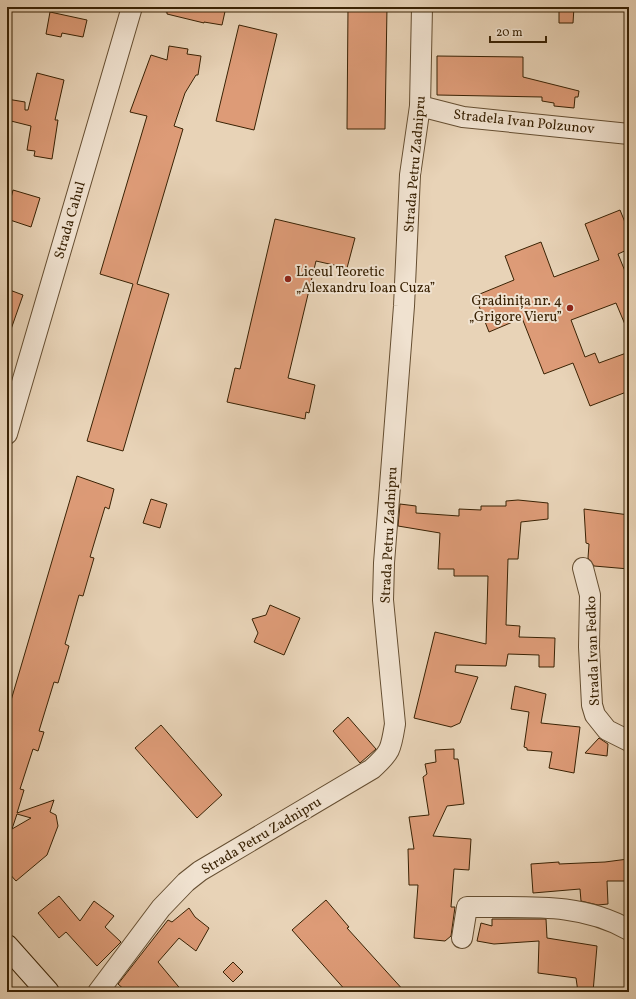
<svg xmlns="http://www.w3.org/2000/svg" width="636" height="999" font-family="Vollkorn,serif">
  <rect width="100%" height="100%" fill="#e8d3b7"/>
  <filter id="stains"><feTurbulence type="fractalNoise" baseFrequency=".005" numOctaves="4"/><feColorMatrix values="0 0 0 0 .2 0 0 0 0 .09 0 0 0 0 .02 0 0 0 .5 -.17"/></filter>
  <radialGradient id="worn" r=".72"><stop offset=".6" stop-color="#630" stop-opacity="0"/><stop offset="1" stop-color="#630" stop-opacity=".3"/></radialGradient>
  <g fill="#dd9b77" stroke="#392204" fill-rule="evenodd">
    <path d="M164,7H226L222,25L204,22V23L167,14V12L163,11Z"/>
    <path d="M348,7H387L385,129H347Z"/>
    <path d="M559,7H574L573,23H559Z"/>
    <path d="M50,12L87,20L83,37L62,33L61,37L46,34Z"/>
    <path d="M239,25L277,34L254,130L216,121Z"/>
    <path d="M169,46L188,49L187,54L201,56L198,75H196L185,93L174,126L183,129L137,284L169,294L123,451L87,441L133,284L100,274L147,116L130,112L151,55L167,60Z"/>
    <path d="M437,56L523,57V77L579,91L578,97H575L574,108L554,106V103L542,101V97L437,95Z"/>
    <path d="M37,73L64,80L55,120H58L52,159L34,156L35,151L27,150L31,126L7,120V99L25,102V110H28Z"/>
    <path d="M13,190L40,198L31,227L7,219V197L11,198Z"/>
    <path d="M620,210L629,232V249L618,254L629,281V334L616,303L571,320L585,357L595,353L599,363L629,352V391L590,406L573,363L544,374L522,318L489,332L475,296L514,280L505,256L541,242L554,277L599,260L585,224Z"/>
    <path d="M275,219L355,238L347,268L316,261L288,378L315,385L309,413L306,412L305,419L227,402L235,368L240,369Z"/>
    <path d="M7,289L23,295L9,335H7Z"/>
    <path d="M77,476L114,489L109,509L105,507L90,557L94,558L83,596L79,595L65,644L69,646L58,683L54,682L39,731L44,732L38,751L33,749L20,789L24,790L17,813L54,800L50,812L56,815L58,826L47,855L16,881L7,871V835L9,833H7V714ZM17,814L31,818L12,829Z"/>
    <path d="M151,499L167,504L160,528L143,523Z"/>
    <path d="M518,500L548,503V519L521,522L518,559H508L506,625L520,626L519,637L555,638L554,667H539V655L508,654L506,666L456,665L455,672L478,677L460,723L451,727L414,718L435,632L486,644L488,576H454V569H438L440,533L398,526L400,504L416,506V513L459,516V509L481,510V506H506V501Z"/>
    <path d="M584,509L629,515V569L594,566L588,558L589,544L586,543Z"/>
    <path d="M270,605L300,618L284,655L254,642L258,633L252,619L266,615Z"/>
    <path d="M515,686L546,694L541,723L580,727L574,773L549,768L552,752L527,750V748L524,747L529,712L511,709Z"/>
    <path d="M348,717L376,749L360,763L333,731Z"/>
    <path d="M161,725L222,795L197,818L135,748Z"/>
    <path d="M599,738L608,744L607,756L585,753Z"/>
    <path d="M454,749V759H458L464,804L447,806L433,836L471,839L469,870L454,869L451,907H455L451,936L445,941L414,938L418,885H409L408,849H414L409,817L429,815L423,777L427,774L425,764L436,762L435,750Z"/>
    <path d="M628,859L627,881H607L608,904L598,905L581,901L580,889L533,893L531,864L559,862V864L605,862Z"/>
    <path d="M59,896L80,921L94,901L114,916L105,927L121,942L97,966L66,932L59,938L38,913Z"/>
    <path d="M326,900L349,927L347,928L405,992H347L292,930Z"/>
    <path d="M189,908L195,917L209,928L196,951L179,938L158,962L183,992H127L118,984L168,920L172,922Z"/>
    <path d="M492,919H546L547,938L597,946L593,992H578L576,978L538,973L539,941L494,944L477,941L481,923L492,926Z"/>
    <path d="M233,962L243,972L233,982L223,972Z"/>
  </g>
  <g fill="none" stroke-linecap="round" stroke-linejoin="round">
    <g stroke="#654e31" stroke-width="22">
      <g id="street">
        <path d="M420,106L463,117L629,134"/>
        <path d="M7,434L132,7"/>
        <path d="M583,568L590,595L589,647L592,705L595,715L607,730L629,741"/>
        <path d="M462,938L467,907C524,908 579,901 629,930"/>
        <path d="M98,992L161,908L186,882L200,871L372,769C391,752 391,749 395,724L383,600L384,563L404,306L410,175L420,106L422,7"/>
      </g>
    </g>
    <g stroke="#392204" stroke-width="24">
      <path id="secondary" d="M7,946L48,992"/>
    </g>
    <use href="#street" stroke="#f0e2d0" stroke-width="20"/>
    <use href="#secondary" stroke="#f0e2d0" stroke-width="22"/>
  </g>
  <g fill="#8f2418" stroke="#f0e2d0" stroke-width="1.5">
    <circle cx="288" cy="279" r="4"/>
    <circle cx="570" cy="308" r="4"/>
  </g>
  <g text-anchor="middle" stroke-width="4" stroke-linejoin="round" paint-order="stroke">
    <g font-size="14" fill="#392204" stroke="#f0e2d0">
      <text transform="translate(524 121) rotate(6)" y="5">Stradela Ivan Polzunov</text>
      <text transform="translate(414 164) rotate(-85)" y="5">Strada Petru Zadnipru</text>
      <text transform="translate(69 220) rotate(-74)" y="5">Strada Cahul</text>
      <text transform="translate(388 535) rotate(-87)" y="5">Strada Petru Zadnipru</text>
      <text transform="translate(592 651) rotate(-92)" y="5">Strada Ivan Fedko</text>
      <text transform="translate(261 835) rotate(-31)" y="5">Strada Petru Zadnipru</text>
    </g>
    <g font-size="14" fill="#392204" stroke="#f0e2d0" text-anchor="start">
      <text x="296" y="276">Liceul Teoretic<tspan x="296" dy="16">„Alexandru Ioan Cuza”</tspan></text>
      <text x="562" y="305" text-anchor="end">Gradinița nr. 4<tspan x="562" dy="16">„Grigore Vieru”</tspan></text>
    </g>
  </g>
  <rect width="636" height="999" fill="none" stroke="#e8d3b7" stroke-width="24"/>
  <rect x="8" y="8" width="620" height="983" fill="none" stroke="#392204" stroke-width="2"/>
  <rect x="12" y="12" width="612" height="975" fill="none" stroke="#392204"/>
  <path d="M490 36v6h56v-6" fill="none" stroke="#392204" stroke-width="2"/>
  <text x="496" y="36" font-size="12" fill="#392204" stroke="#f0e2d0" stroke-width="3" paint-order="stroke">20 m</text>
  <rect width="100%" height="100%" filter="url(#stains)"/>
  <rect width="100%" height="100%" fill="url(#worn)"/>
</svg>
